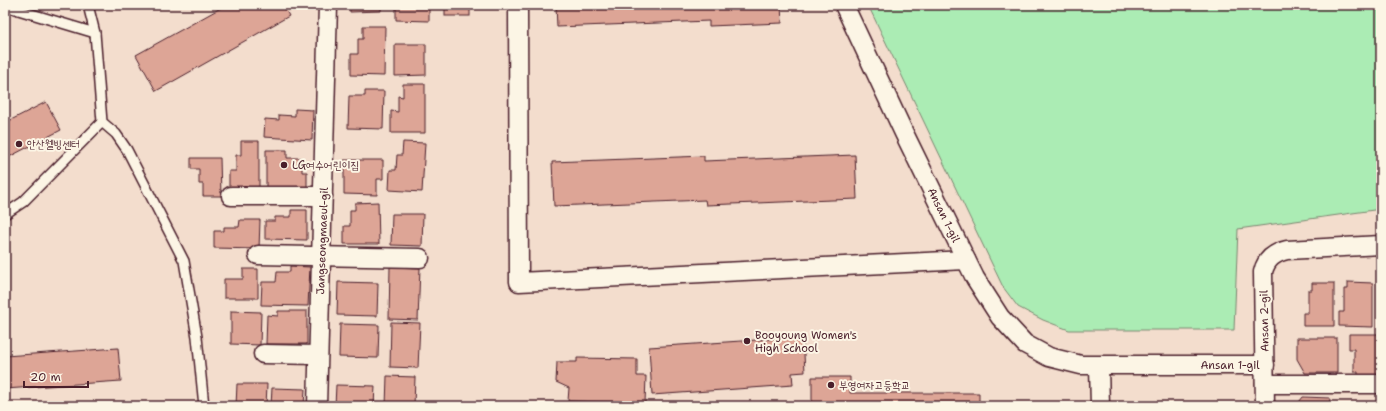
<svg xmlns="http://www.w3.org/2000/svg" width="1386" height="411" font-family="'Shantell Sans','Poor Story',sans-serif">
  <rect width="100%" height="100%" fill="#f3ddcd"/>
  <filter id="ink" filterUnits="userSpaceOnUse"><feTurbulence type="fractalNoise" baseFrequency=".025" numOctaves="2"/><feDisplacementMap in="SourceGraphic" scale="8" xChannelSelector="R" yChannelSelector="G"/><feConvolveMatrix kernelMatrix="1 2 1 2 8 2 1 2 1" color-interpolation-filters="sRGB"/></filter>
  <g filter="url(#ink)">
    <path fill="#abecb4" stroke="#7a8670" d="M868,5H1381V209L1238,229L1234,330H1069L1043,320L1018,307L1003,287Z"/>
    <g fill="#dda596" stroke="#4a1f2b">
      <path d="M226,5H283L289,16L156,91L136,55Z"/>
      <path d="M350,5H381V11L350,12Z"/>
      <path d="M396,5H429V21L396,20Z"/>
      <rect x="445" y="5" width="25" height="11"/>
      <path d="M556,5H781L782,23L709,26V21L557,27Z"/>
      <path d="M363,26H385L384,76L351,75V54H358V39H363Z"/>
      <path d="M395,44H426V75L395,76Z"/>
      <path d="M403,84H425V133H391V111L398,112V96L403,97Z"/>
      <path d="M365,91H384L383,129L348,128L349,96H365Z"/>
      <path d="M46,102L61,130L5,159V123Z"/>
      <path d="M295,109L313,110L312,140L264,137L265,119L279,120V115L295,116Z"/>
      <path d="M241,141H259V188H229V171H236V155H241Z"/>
      <path d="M403,142L425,143L422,192L389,190L390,170H396L397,155H402Z"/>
      <path d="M266,150H287V158H302V172H307V189L266,188Z"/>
      <path d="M855,155L857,199L706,205L705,200L554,206L552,162L704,156V161Z"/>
      <path d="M191,158H220L221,196H203V184H199V169H191Z"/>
      <path d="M344,160H383V179H377V195L344,194Z"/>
      <path d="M378,202L379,244H344V226H350V210H355V203Z"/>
      <path d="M291,210H307V240L265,239V221H275V217H291Z"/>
      <path d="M392,214H423L422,246L391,245Z"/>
      <path d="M240,220H260L259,249L214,248V231H224V227H239Z"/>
      <path d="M290,266L310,267L308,306L261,305L262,282H276L277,272H290Z"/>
      <path d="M390,267L420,268L418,320L389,319Z"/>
      <path d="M243,269H258V298H224V279H243Z"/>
      <path d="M338,282L378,283L377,316L337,315Z"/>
      <path d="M1348,282L1373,283V327L1339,326V312H1344V289H1348Z"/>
      <path d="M1312,283H1334V326H1303V313H1308V290H1312Z"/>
      <path d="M231,311L261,312L260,345L231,344Z"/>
      <path d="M278,311H307V344H266L267,315L278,316Z"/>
      <path d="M391,322L420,323L418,368L390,367Z"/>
      <path d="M340,324L379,325L378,358L339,357Z"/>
      <path d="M1349,334H1381V379H1358V372H1354V349H1349Z"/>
      <path d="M803,337L805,372L792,373L793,385L652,395L649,347Z"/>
      <path d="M1297,338H1337V373H1305L1297,359Z"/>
      <path d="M118,348L121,381L5,389V356Z"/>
      <path d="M577,358L637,359V376H646L645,403L568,401L569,388L556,382L557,362H577Z"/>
      <path d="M387,376L415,377L414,406H386Z"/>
      <path d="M812,377H850V393H979V404H991V406H812Z"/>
      <path d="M237,384H267L266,406H236Z"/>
      <path d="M336,385L375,386L374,406H335Z"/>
      <path d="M272,388L305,389L304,406H271Z"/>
      <path d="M1303,397L1330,398L1329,406H1296Z"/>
      <rect x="1158" y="405" width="41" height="1"/>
    </g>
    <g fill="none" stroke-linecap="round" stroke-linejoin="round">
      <g stroke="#4a1f2b" stroke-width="12">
        <g id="lane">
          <path d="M5,6L95,33L88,5"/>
          <path d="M95,33L102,122L116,134L127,150L184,261L197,337L204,406"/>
          <path d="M5,214L23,202L102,122"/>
        </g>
      </g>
      <g stroke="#4a1f2b" stroke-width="21">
        <g id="street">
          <path d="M518,5L519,282L966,260"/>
          <path d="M844,5L904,133L975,278L1000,317L1025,344L1049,357L1081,365H1265"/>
          <path d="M231,196H323"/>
          <path d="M258,255L420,258"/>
          <path d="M263,354L318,355"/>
          <path d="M1099,366L1100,406"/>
          <path d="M1265,384H1381"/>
          <path d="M317,406L328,5"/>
          <path d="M1265,406L1263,272C1266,259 1274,253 1287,250L1381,245"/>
        </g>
      </g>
      <use href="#lane" stroke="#fcf5e5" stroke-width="9"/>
      <use href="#street" stroke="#fcf5e5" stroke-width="18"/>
    </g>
  </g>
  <g fill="#4a1f2b" stroke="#fcf5e5" stroke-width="1.5">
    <circle cx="19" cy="144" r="4"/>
    <circle cx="284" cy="165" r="4"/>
    <circle cx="747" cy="341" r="4"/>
    <circle cx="831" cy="385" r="4"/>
  </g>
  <g text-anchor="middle" stroke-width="4" stroke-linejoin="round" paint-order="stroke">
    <g font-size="11" fill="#4a1f2b" stroke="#fcf5e5" text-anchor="start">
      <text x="27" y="148">안산웰빙센터</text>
      <text x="292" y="169">LG여수어린이집</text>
      <text x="755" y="339">Booyoung Women's<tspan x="755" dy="13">High School</tspan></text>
      <text x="839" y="389">부영여자고등학교</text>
    </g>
    <g font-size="11" fill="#4a1f2b" stroke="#fcf5e5">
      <text transform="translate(944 215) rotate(64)" y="4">Ansan 1-gil</text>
      <text transform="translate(322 241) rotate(-88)" y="4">Jangseongmaeul-gil</text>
      <text transform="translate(1264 321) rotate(-91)" y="4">Ansan 2-gil</text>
      <text x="1230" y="369">Ansan 1-gil</text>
    </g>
  </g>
  <rect width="1386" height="411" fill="none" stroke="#fcf5e5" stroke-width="20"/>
  <rect x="10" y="10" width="1366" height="391" fill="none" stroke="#4a1f2b" stroke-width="1.5" filter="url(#ink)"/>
  <path d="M24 381v6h64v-6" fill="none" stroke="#4a1f2b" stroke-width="2"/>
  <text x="30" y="381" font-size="12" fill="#4a1f2b" stroke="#fcf5e5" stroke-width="3" paint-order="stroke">20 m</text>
</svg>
